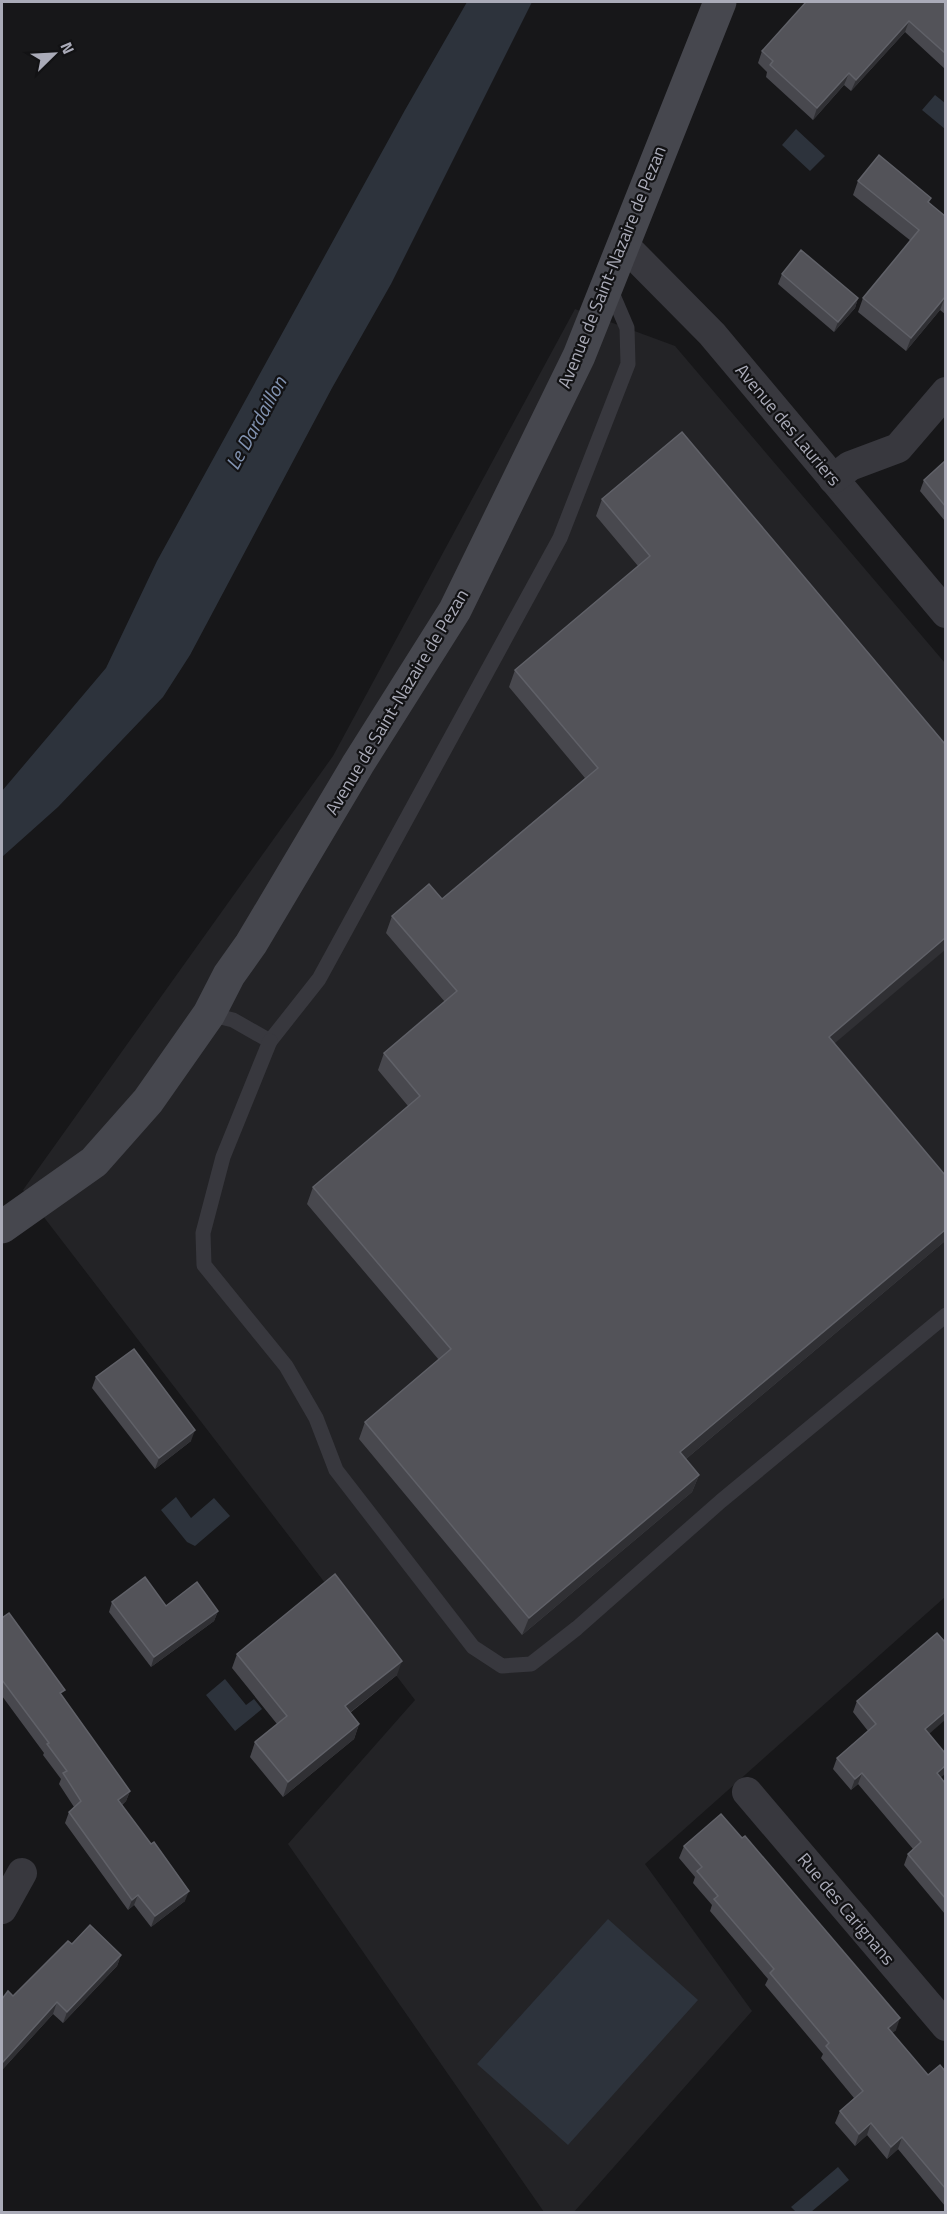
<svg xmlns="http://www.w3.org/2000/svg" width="947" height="2214" font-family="'Titillium Web',sans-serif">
  <rect width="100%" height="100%" fill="#171719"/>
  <path fill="#232326" d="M575,309L675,346L945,663V1597L645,1864L752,2011L574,2212H544L288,1844L415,1700L23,1190L333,756Z"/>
  <g fill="#2d333c">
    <path d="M467,2H532L391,284L332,388L190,655L163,697L58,807L2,857V791L106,668L157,561L405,110Z"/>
    <path d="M935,95L945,103V129L922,110Z"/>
    <path d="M796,129L825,156L810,171L782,145Z"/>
    <path d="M176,1497L191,1518L214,1498L230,1516L195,1546L187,1542L161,1510Z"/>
    <path d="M225,1679L246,1705L254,1699L262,1709L235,1731L206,1695Z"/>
    <path d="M608,1919L698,2000L568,2145L477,2064Z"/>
    <path d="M838,2167L849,2180L811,2212H796L791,2207Z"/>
  </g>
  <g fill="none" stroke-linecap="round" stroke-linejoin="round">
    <g stroke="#38383e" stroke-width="15">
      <path d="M209,1014L233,1020L270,1041L319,979L560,538L628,364L627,328L609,286"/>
      <path d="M270,1041L223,1157L203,1233L204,1265L286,1366L316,1418L336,1470L473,1647L502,1666L531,1664L577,1628L721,1501L946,1315"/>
    </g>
    <g stroke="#38383e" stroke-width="30">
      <path d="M623,244L712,334L946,613"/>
      <path d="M833,479L850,466L898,448L946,392"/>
      <path d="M747,1792L946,2026"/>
      <path d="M2,1909L22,1873"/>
    </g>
    <path stroke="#46474e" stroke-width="33" d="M2,1227L94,1162L148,1101L209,1014L229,975L251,944L358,764L455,610L579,356L720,2"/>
  </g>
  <g fill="#48484e">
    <path d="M945,2V69L905,32L851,91L844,85L813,120L766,77L767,72L758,63L762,51Z"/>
    <path d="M858,181L929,203L945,216V314L940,310L906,351L858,312L863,298L911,241L853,195Z"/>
    <path d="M782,274L858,298L855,308L834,332L778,284Z"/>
    <path d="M682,432L834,1043L945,1241L686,1459L699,1475L692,1492L522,1635L359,1439L365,1422L439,1360L307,1204L313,1187L408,1106L378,1070L384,1053L445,1002L386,933L392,916L442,899L585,778L509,687L515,670L638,566L596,516L602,499Z"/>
    <path d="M945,461V521L920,491L924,480Z"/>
    <path d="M96,1377L191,1441L155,1469L92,1388Z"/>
    <path d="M112,1602L218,1611L214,1621L151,1667L109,1612Z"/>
    <path d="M2,1618L62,1697L130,1791L126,1801L122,1805L185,1901L151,1927L134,1905L128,1910L65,1823L69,1812L74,1807L59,1784L61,1779L43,1755L44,1753L2,1696Z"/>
    <path d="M237,1654L397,1675L350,1713L359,1724L354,1739L283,1797L250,1757L255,1742L277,1724L232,1668Z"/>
    <path d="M857,1701L929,1734L941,1778L945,1783V1914L904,1865L908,1854L913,1849L858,1784L851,1790L833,1769L837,1758L868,1731L853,1712Z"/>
    <path d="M684,1846L896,2030L892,2033L928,2075L945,2071V2206L898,2149L887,2159L867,2135L855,2146L835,2123L840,2111L854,2098L821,2058L823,2054L765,1985L768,1979L710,1911L712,1905L693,1883L695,1877L679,1858Z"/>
    <path d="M72,1944L121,1955L117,1966L63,2023L53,2014L2,2070V1999L13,1996Z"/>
  </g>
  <g fill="#303034">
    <path d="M909,21L905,32L851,91L856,80Z"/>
    <path d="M849,73L844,85L813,120L817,108Z"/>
    <path d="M945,297L940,310L906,351L911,338Z"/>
    <path d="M858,298L855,308L834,332L838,322Z"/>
    <path d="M945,938V950L822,1054L829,1037Z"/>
    <path d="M945,1230V1241L674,1469L680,1452Z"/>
    <path d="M195,1430L191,1441L155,1469L159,1458Z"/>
    <path d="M699,1475L692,1492L522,1635L529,1618Z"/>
    <path d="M218,1611L214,1621L151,1667L154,1657Z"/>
    <path d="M402,1661L397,1675L339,1721L345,1706Z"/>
    <path d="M945,1712V1720L921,1741L925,1729Z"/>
    <path d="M359,1724L354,1739L283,1797L288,1782Z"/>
    <path d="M945,1766V1774L933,1784L937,1773Z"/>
    <path d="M862,1773L858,1784L851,1790L855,1779Z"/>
    <path d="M130,1791L126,1801L114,1810L118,1800Z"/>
    <path d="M189,1891L185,1901L151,1927L155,1916Z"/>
    <path d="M138,1895L134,1905L128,1910L132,1900Z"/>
    <path d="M121,1955L117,1966L63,2023L67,2012Z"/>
    <path d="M57,2002L53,2014L2,2070V2063Z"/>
    <path d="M900,2018L896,2030L884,2040L888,2028Z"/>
    <path d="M871,2123L867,2135L855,2146L859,2134Z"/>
    <path d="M902,2137L898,2149L887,2159L891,2147Z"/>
  </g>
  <g fill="#535359" stroke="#606168" stroke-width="1.5">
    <path d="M806,2H945V53L909,21L856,80L849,73L817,108L770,65L773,61L762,51Z"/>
    <path d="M879,155L931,198L928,202L945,216V297L911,338L863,298L919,230L858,181Z"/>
    <path d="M801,250L858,298L838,322L782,274Z"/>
    <path d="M682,432L945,744V938L829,1037L945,1175V1230L680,1452L699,1475L529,1618L365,1422L451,1349L313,1187L420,1096L384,1053L457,991L392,916L429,884L442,899L598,768L515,670L650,556L602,499Z"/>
    <path d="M945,461V506L924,480Z"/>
    <path d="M134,1349L195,1430L159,1458L96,1377Z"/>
    <path d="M335,1574L402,1661L345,1706L359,1724L288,1782L255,1742L287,1716L237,1654Z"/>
    <path d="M145,1577L166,1606L197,1582L218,1611L154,1657L112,1602Z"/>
    <path d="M9,1613L65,1690L60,1693L130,1791L118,1800L151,1844L154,1842L189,1891L155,1916L138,1895L132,1900L69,1812L81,1801L63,1773L67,1771L47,1744L49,1743L2,1680V1618Z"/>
    <path d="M937,1633L945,1642V1712L925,1729L945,1753V1766L937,1773L945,1783V1898L908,1854L921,1842L862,1773L855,1779L837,1758L876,1724L857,1701Z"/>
    <path d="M721,1814L742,1838L745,1836L900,2018L888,2028L928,2075L940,2065L945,2071V2188L902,2137L891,2147L871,2123L859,2134L840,2111L863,2091L826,2046L829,2043L770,1973L774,1969L714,1899L718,1896L697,1871L702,1867L684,1846Z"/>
    <path d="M90,1925L121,1955L67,2012L57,2002L2,2063V1999L8,1991L13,1996L68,1941L72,1944Z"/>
  </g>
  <g text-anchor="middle" stroke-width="4.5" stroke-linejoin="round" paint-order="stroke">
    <g font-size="18" fill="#aaabb8" stroke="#121214">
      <text transform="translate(612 267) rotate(-68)" y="6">Avenue de Saint-Nazaire de Pezan</text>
      <text transform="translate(788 425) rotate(50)" y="6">Avenue des Lauriers</text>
      <text transform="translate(397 702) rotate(-59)" y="6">Avenue de Saint-Nazaire de Pezan</text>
      <text transform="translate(846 1909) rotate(50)" y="6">Rue des Carignans</text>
    </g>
    <g font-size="20" font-style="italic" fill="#8293b1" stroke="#121214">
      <text transform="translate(256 423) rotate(-61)" y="7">Le Dardaillon</text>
    </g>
  </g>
  <rect width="947" height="2214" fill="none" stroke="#aaabb8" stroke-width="6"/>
  <g transform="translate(54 54) rotate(66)" stroke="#121214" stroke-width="4.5" paint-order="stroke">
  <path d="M0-4.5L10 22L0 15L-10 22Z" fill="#aaabb8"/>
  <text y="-9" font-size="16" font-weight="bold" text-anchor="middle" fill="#aaabb8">N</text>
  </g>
</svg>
